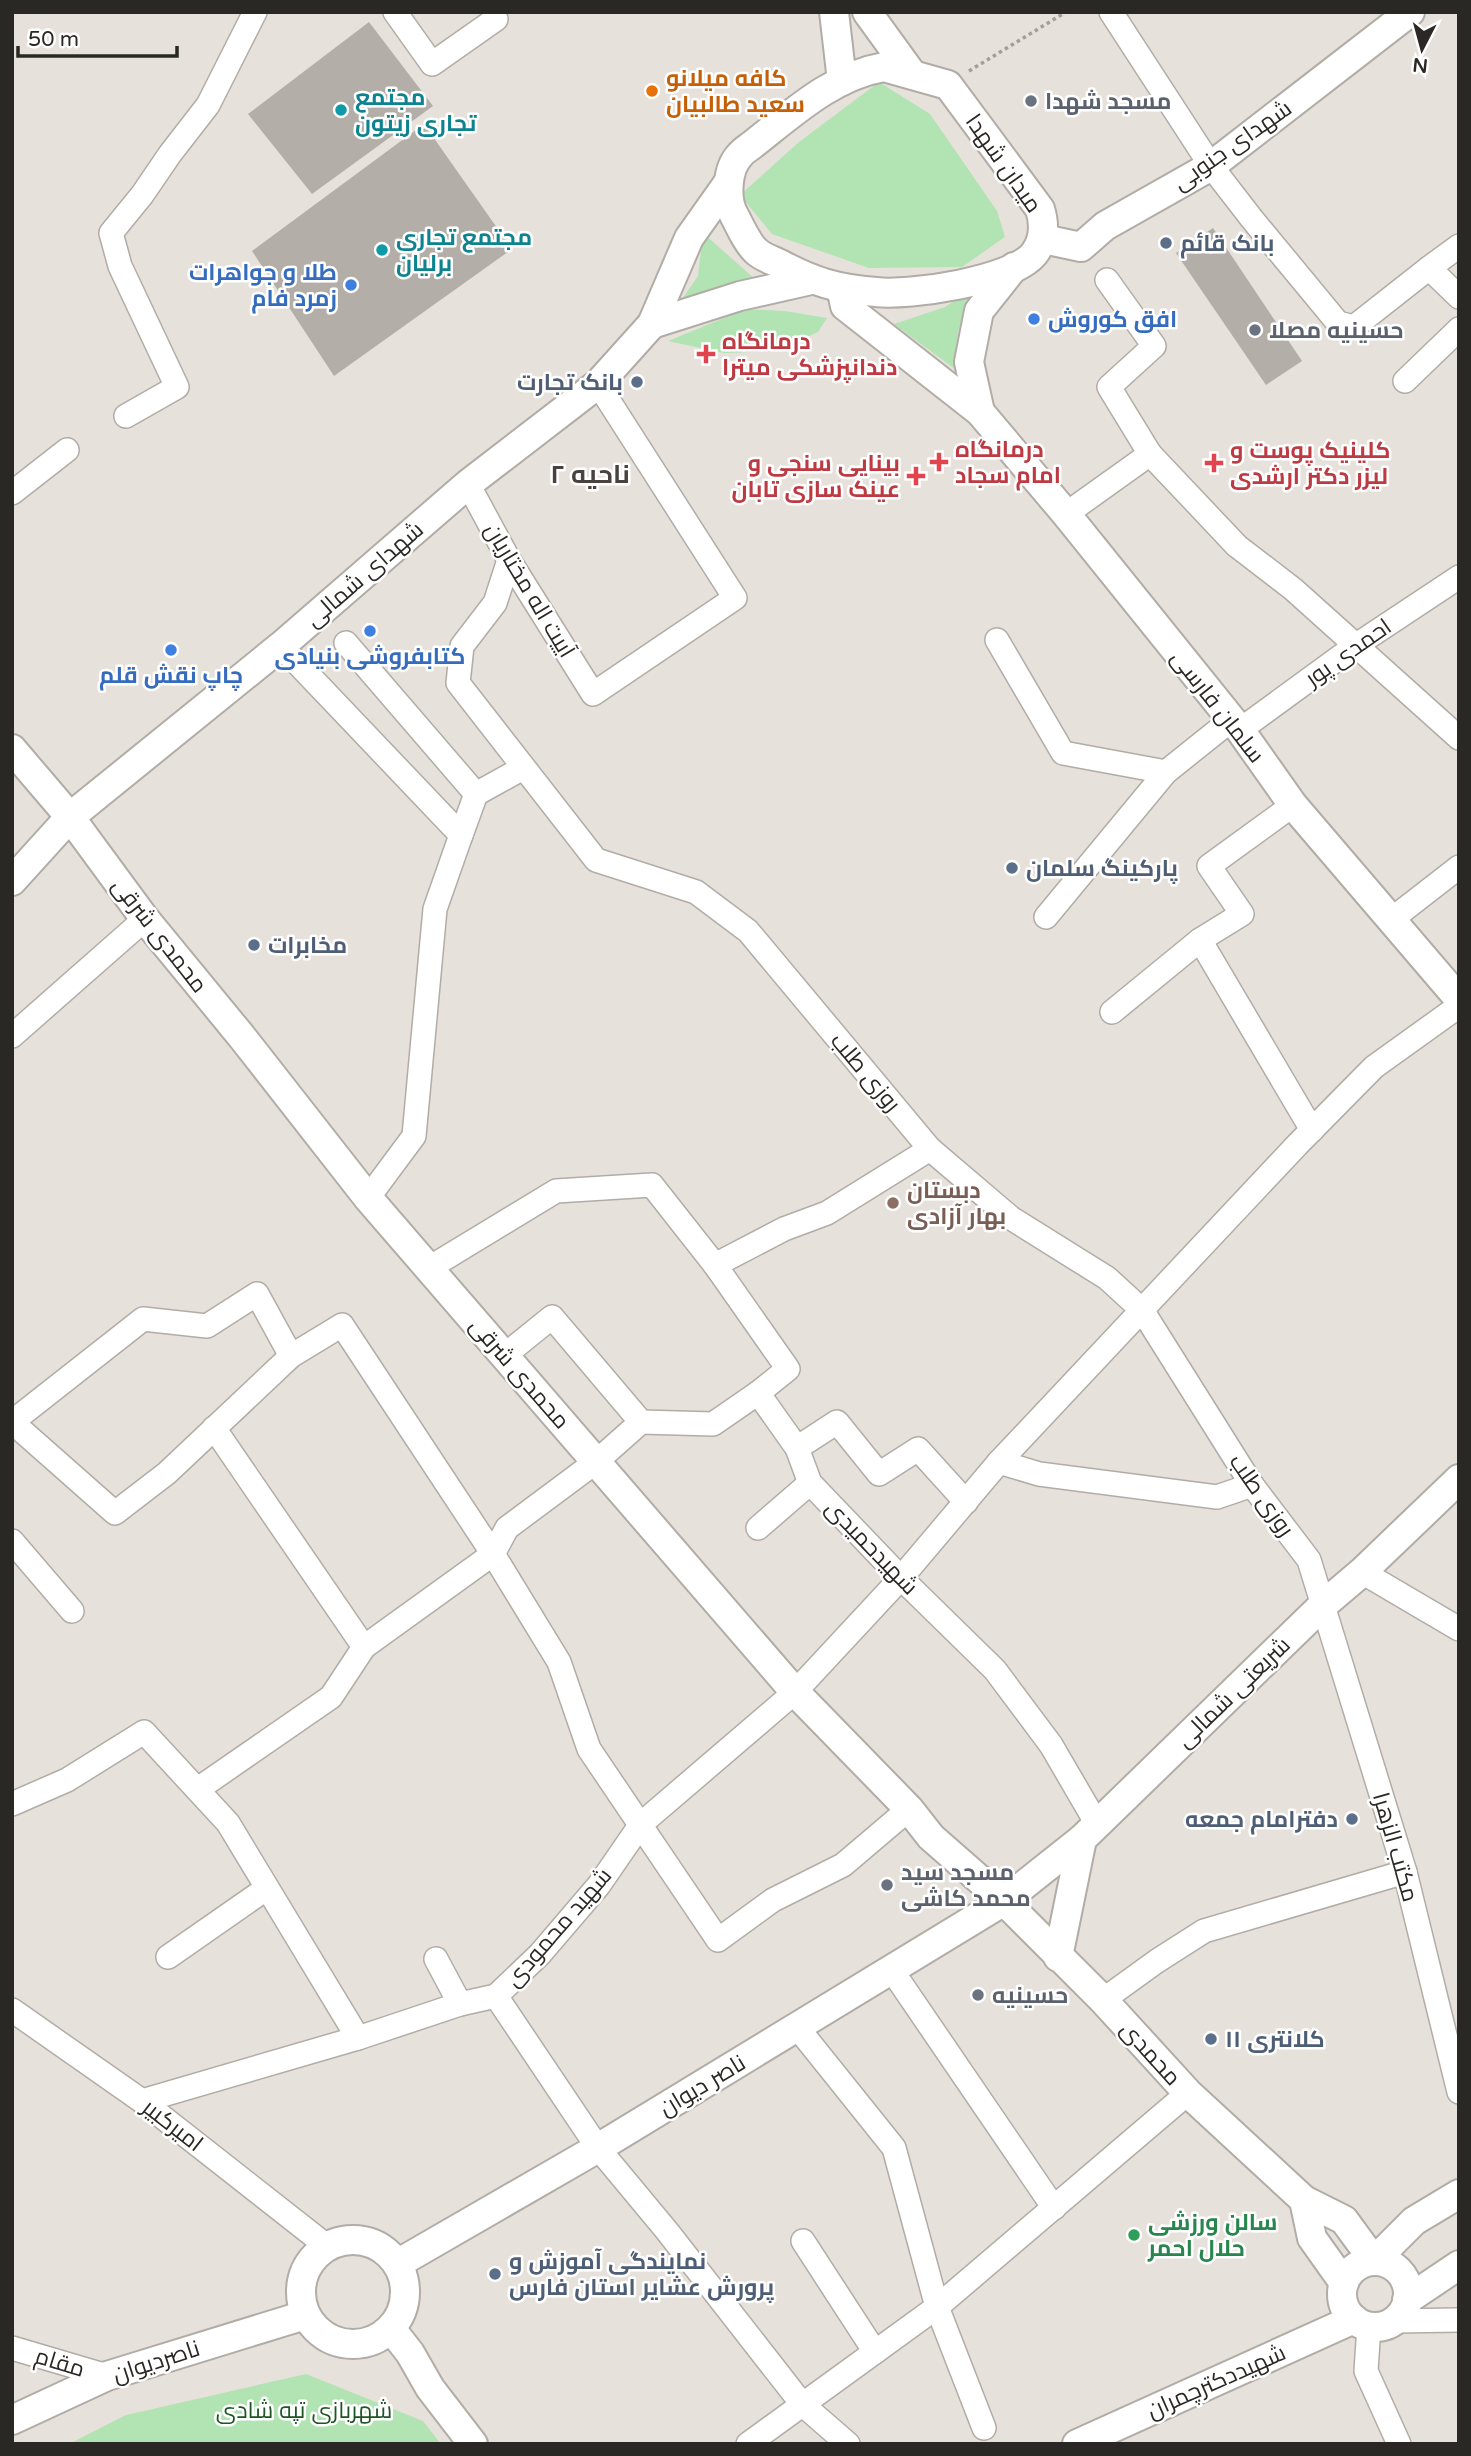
<svg xmlns="http://www.w3.org/2000/svg" width="1471" height="2456" font-family="'Varela Round',Cairo,sans-serif">
  <rect width="100%" height="100%" fill="#e7e1db"/>
  <g fill="#b1e4b2">
    <path d="M879,82L930,114L997,211L1005,237L962,267L869,268L772,234L740,195L799,142Z"/>
    <path d="M703,233L757,281L678,305L698,276Z"/>
    <path d="M977,286C959,320 954,333 959,372L894,324L945,307Z"/>
    <path d="M746,309L785,311L827,318L818,332L775,351L724,353L668,341Z"/>
    <path d="M306,2374L423,2421L441,2444H69L126,2415Z"/>
  </g>
  <g fill="#b3aea8">
    <path d="M369,22L433,106L312,194L248,114Z"/>
    <path d="M424,124L512,249L334,376L252,251Z"/>
    <path d="M1213,228L1302,361L1266,385L1176,253Z"/>
  </g>
  <g fill="none" stroke-linecap="round" stroke-linejoin="round">
    <g stroke="#b2aca6" stroke-width="26">
      <g id="minor">
        <path d="M395,12L432,64L496,19"/>
        <path d="M1111,12L1211,166L1252,219L1338,323L1354,327L1429,268L1459,297"/>
        <path d="M1429,268L1459,246"/>
        <path d="M1405,381L1459,329"/>
        <path d="M126,416L177,387L120,266L111,233L142,195L170,154L208,105L255,12"/>
        <path d="M1150,454L1237,546L1293,589L1459,738"/>
        <path d="M468,484L509,560L593,694L735,598L598,384"/>
        <path d="M12,493L67,450"/>
        <path d="M1066,514L1150,454L1109,387L1154,346L1107,280"/>
        <path d="M509,560L495,603L462,646L458,683L596,860L696,892L748,931L930,1149L1011,1218L1107,1278L1142,1310L1252,1485L1309,1560L1405,1872L1459,2092"/>
        <path d="M997,640L1063,753L1166,772"/>
        <path d="M346,643L476,794"/>
        <path d="M281,646L461,835L435,909L414,1136L368,1198"/>
        <path d="M1240,730L1355,646L1459,577"/>
        <path d="M1293,805L1209,866L1242,914L1200,940L1312,1130"/>
        <path d="M461,835L476,794L523,768"/>
        <path d="M1046,917L1166,772L1231,720"/>
        <path d="M1392,919L1459,867"/>
        <path d="M1112,1012L1200,940"/>
        <path d="M12,1036L145,919"/>
        <path d="M715,1265L788,1369L758,1393L797,1448L810,1483L901,1578L995,1670L1051,1745L1097,1824"/>
        <path d="M429,1268L556,1191L652,1185L715,1265L784,1229L827,1213L930,1149"/>
        <path d="M505,1355L552,1317L641,1422"/>
        <path d="M12,1422L143,1319L207,1326L257,1294L291,1356L342,1325L493,1554L559,1662L589,1749L718,1940L773,1900L843,1865L909,1809"/>
        <path d="M12,1422L115,1513L167,1473L291,1356"/>
        <path d="M214,1428L364,1647"/>
        <path d="M797,1448L837,1422L879,1474L918,1449L966,1502"/>
        <path d="M999,1462L1039,1474L1217,1497L1252,1485"/>
        <path d="M758,1528L810,1483"/>
        <path d="M12,1541L72,1611"/>
        <path d="M1362,1572L1459,1629"/>
        <path d="M198,1789L331,1697L364,1647L493,1554L507,1528L597,1461L641,1422L713,1424L758,1393"/>
        <path d="M12,1804L67,1780L144,1732L228,1823L358,2038"/>
        <path d="M168,1957L267,1888"/>
        <path d="M436,1959L460,2004"/>
        <path d="M891,1969L1054,2208"/>
        <path d="M496,1996L598,2148L667,2231L802,2404L848,2444"/>
        <path d="M1103,2000L1157,1961L1204,1931L1405,1872"/>
        <path d="M12,2010L142,2101L328,2247"/>
        <path d="M797,2027L894,2148L937,2307L984,2428"/>
        <path d="M142,2101L358,2038L460,2004L496,1996L540,1954L599,1885L641,1824L795,1692L901,1578L999,1462L1297,1145L1374,1067L1459,1006"/>
        <path d="M803,2241L875,2352"/>
        <path d="M1394,2321L1459,2320"/>
        <path d="M1369,2326L1366,2371L1399,2444"/>
        <path d="M12,2348L107,2376"/>
        <path d="M748,2444L937,2307L1188,2093"/>
      </g>
    </g>
    <g stroke="#b2aca6" stroke-width="32">
      <g id="major">
        <path d="M834,12L842,81"/>
        <path d="M867,12L912,74"/>
        <path d="M884,67L948,85L1040,209C1045,225 1044,241 1034,254C1012,281 909,296 876,292C837,289 814,282 780,264C772,260 762,257 756,251C747,243 740,226 734,215C725,199 727,168 740,155C743,151 748,148 752,145C793,113 832,76 884,67Z"/>
        <path d="M1043,236L1048,240L1081,247L1105,226L1211,166L1410,12"/>
        <path d="M841,288L845,306L980,412L1066,514L1240,730L1293,805L1459,999"/>
        <path d="M652,324L740,296L811,280"/>
        <path d="M980,412L969,362L979,311L1014,267"/>
        <path d="M12,749L70,817L145,919L242,1037L368,1198L795,1692L909,1809L931,1837L1004,1901L1103,2000L1188,2093L1304,2200L1344,2220L1374,2261L1414,2221L1459,2194"/>
        <path d="M12,881L70,817L281,646L468,484L598,384L652,324L689,238L728,183"/>
        <path d="M1058,1957L1082,1839"/>
        <path d="M1304,2200L1312,2238L1344,2283"/>
        <circle cx="353" cy="2292" r="52"/>
        <circle cx="1375" cy="2294" r="33"/>
        <path d="M397,2264L598,2148L1004,1901L1082,1839L1322,1606L1362,1572L1459,1479"/>
        <path d="M1407,2300L1459,2265"/>
        <path d="M392,2330L410,2353L430,2388L473,2444"/>
        <path d="M12,2420L107,2376L305,2315"/>
        <path d="M1077,2444L1354,2319"/>
      </g>
    </g>
    <path stroke="#a39e99" stroke-width="3.5" stroke-dasharray="3.5 3.5" stroke-linecap="butt" d="M969,71L1066,12"/>
    <use href="#minor" stroke="#fff" stroke-width="23"/>
    <use href="#major" stroke="#fff" stroke-width="28"/>
  </g>
  <circle fill="#e8710a" stroke="#fff" stroke-width="2.5" cx="652" cy="91" r="7"/>
  <g fill="#6b7280" stroke="#fff" stroke-width="2.5">
    <circle cx="1031" cy="101" r="7"/>
    <circle cx="1255" cy="330" r="7"/>
    <circle cx="887" cy="1885" r="7"/>
    <circle cx="978" cy="1995" r="7"/>
  </g>
  <g fill="#0f9aa8" stroke="#fff" stroke-width="2.5">
    <circle cx="341" cy="110" r="7"/>
    <circle cx="382" cy="250" r="7"/>
  </g>
  <g fill="#5c6f8a" stroke="#fff" stroke-width="2.5">
    <circle cx="1166" cy="243" r="7"/>
    <circle cx="637" cy="382" r="7"/>
    <circle cx="1012" cy="868" r="7"/>
    <circle cx="254" cy="945" r="7"/>
    <circle cx="1352" cy="1819" r="7"/>
    <circle cx="1211" cy="2039" r="7"/>
    <circle cx="495" cy="2274" r="7"/>
  </g>
  <g fill="#3f7fe0" stroke="#fff" stroke-width="2.5">
    <circle cx="351" cy="285" r="7"/>
    <circle cx="1034" cy="319" r="7"/>
    <circle cx="370" cy="631" r="7"/>
    <circle cx="171" cy="650" r="7"/>
  </g>
  <g fill="#e0444e" stroke="#fff" stroke-width="2.5">
    <path d="M702.5 343.5h7v7h7v7h-7v7h-7v-7h-7v-7h7z"/>
    <path d="M935.5 451.5h7v7h7v7h-7v7h-7v-7h-7v-7h7z"/>
    <path d="M1210.5 452.5h7v7h7v7h-7v7h-7v-7h-7v-7h7z"/>
    <path d="M912.5 465.5h7v7h7v7h-7v7h-7v-7h-7v-7h7z"/>
  </g>
  <circle fill="#8d6e63" stroke="#fff" stroke-width="2.5" cx="893" cy="1203" r="7"/>
  <circle fill="#2e9e5b" stroke="#fff" stroke-width="2.5" cx="1134" cy="2235" r="7"/>
  <g text-anchor="middle" stroke-width="5" stroke-linejoin="round" paint-order="stroke">
    <g font-size="23" font-weight="bold" fill="#c56008" stroke="#fff" text-anchor="start">
      <text x="666" y="86">کافه میلانو<tspan x="666" dy="26">سعید طالبیان</tspan></text>
    </g>
    <g font-size="23" font-weight="bold" fill="#0d838f" stroke="#fff" text-anchor="start">
      <text x="355" y="105">مجتمع<tspan x="355" dy="26">تجاری زیتون</tspan></text>
      <text x="396" y="245">مجتمع تجاری<tspan x="396" dy="26">برلیان</tspan></text>
    </g>
    <g font-size="23" font-weight="bold" fill="#5b616d" stroke="#fff" text-anchor="start">
      <text x="1045" y="109">مسجد شهدا</text>
      <text x="1269" y="338">حسینیه مصلا</text>
      <text x="901" y="1880">مسجد سید<tspan x="901" dy="26">محمد کاشی</tspan></text>
      <text x="992" y="2003">حسینیه</text>
    </g>
    <g font-size="23" fill="#2a2825" stroke="#fff">
      <text transform="translate(1232 145) rotate(-35)" y="8">شهدای جنوبی</text>
      <text transform="translate(1004 163) rotate(55)" y="8">میدان شهدا</text>
      <text transform="translate(364 574) rotate(-41)" y="8">شهدای شمالی</text>
      <text transform="translate(530 590) rotate(59)" y="8">آییت اله مختاریان</text>
      <text transform="translate(1348 652) rotate(-35)" y="8">احمدی پور</text>
      <text transform="translate(1218 706) rotate(52)" y="8">سلمان فارسی</text>
      <text transform="translate(160 935) rotate(52)" y="8">محمدی شرقی</text>
      <text transform="translate(866 1072) rotate(50)" y="8">روزی طلب</text>
      <text transform="translate(520 1373) rotate(49)" y="8">محمدی شرقی</text>
      <text transform="translate(1262 1495) rotate(55)" y="8">روزی طلب</text>
      <text transform="translate(872 1547) rotate(46)" y="8">شهیدحمیدی</text>
      <text transform="translate(1233 1692) rotate(-44)" y="8">شریعتی شمالی</text>
      <text transform="translate(1396 1847) rotate(74)" y="8">مکتب الزهرا</text>
      <text transform="translate(558 1927) rotate(-49)" y="8">شهید محمودی</text>
      <text transform="translate(1151 2053) rotate(48)" y="8">محمدی</text>
      <text transform="translate(702 2085) rotate(-31)" y="8">ناصر دیوان</text>
      <text transform="translate(173 2125) rotate(38)" y="8">امیرکبیر</text>
      <text transform="translate(156 2361) rotate(-18)" y="8">ناصردیوان</text>
      <text transform="translate(60 2362) rotate(17)" y="8">مقام</text>
      <text transform="translate(1216 2381) rotate(-24)" y="8">شهیددکترچمران</text>
    </g>
    <g font-size="23" font-weight="bold" fill="#4e5e75" stroke="#fff" text-anchor="start">
      <text x="1180" y="251">بانک قائم</text>
      <text x="623" y="390" text-anchor="end">بانک تجارت</text>
      <text x="1026" y="876">پارکینگ سلمان</text>
      <text x="268" y="953">مخابرات</text>
      <text x="1338" y="1827" text-anchor="end">دفترامام جمعه</text>
      <text x="1225" y="2047">کلانتری ۱۱</text>
      <text x="509" y="2269">نمایندگی آموزش و<tspan x="509" dy="26">پرورش عشایر استان فارس</tspan></text>
    </g>
    <g font-size="23" font-weight="bold" fill="#366cbe" stroke="#fff">
      <text x="337" y="280" text-anchor="end">طلا و جواهرات<tspan x="337" dy="26">زمرد فام</tspan></text>
      <text x="1048" y="327" text-anchor="start">افق کوروش</text>
      <text x="370" y="664">کتابفروشی بنیادی</text>
      <text x="171" y="683">چاپ نقش قلم</text>
    </g>
    <g font-size="23" font-weight="bold" fill="#be3a42" stroke="#fff" text-anchor="start">
      <text x="722" y="349">درمانگاه<tspan x="722" dy="26">دندانپزشکی میترا</tspan></text>
      <text x="955" y="457">درمانگاه<tspan x="955" dy="26">امام سجاد</tspan></text>
      <text x="1230" y="458">کلینیک پوست و<tspan x="1230" dy="26">لیزر دکتر ارشدی</tspan></text>
      <text x="900" y="471" text-anchor="end">بینایی سنجی و<tspan x="900" dy="26">عینک سازی تابان</tspan></text>
    </g>
    <g font-size="23" font-weight="bold" fill="#785e54" stroke="#fff" text-anchor="start">
      <text x="907" y="1198">دبستان<tspan x="907" dy="26">بهار آزادی</tspan></text>
    </g>
    <g font-size="23" font-weight="bold" fill="#27864d" stroke="#fff" text-anchor="start">
      <text x="1148" y="2230">سالن ورزشی<tspan x="1148" dy="26">حلال احمر</tspan></text>
    </g>
    <g font-size="23" fill="#1f5424" stroke="#fff">
      <text x="304" y="2418">شهربازی تپه شادی</text>
    </g>
    <g font-size="26" font-weight="bold" fill="#48433e" stroke="#fff">
      <text x="590" y="483">ناحیه ۲</text>
    </g>
  </g>
  <rect width="1471" height="2456" fill="none" stroke="#2a2825" stroke-width="28"/>
  <g transform="translate(1422 49) rotate(186)" stroke="#ffffff" stroke-width="5" paint-order="stroke">
  <path d="M0-5L12 26L0 18L-12 26Z" fill="#2a2825"/>
  <text y="-10" font-size="19" font-weight="bold" text-anchor="middle" fill="#2a2825">N</text>
  </g>
  <path d="M18 46v10h159v-10" fill="none" stroke="#2a2825" stroke-width="3.5"/>
  <text x="28" y="46" font-size="21" fill="#2a2825" stroke="#ffffff" stroke-width="5" paint-order="stroke">50 m</text>
</svg>
